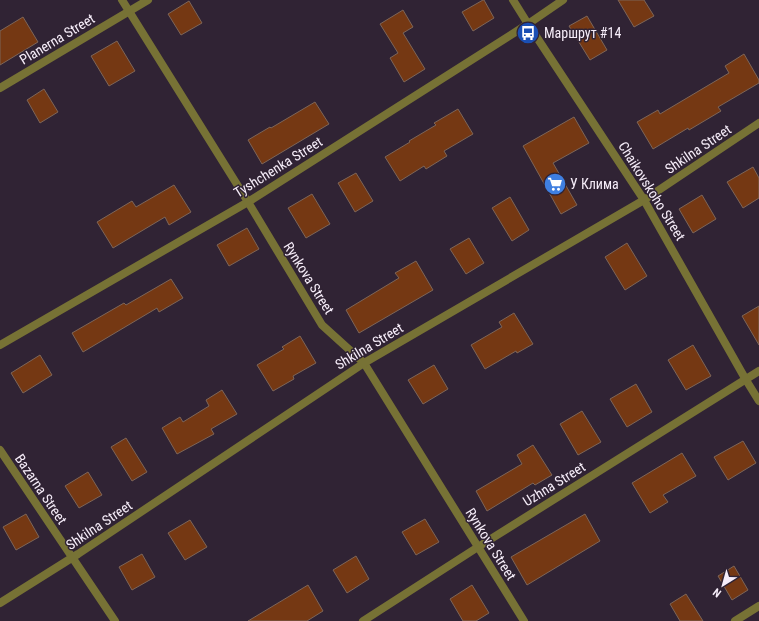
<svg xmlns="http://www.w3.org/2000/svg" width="759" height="621" font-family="'Roboto Condensed',sans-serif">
  <rect width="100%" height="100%" fill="#302334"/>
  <g fill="#753813" stroke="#7d6558">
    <path d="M483,0H484L494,18L473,31L462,12Z"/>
    <path d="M618,0H644L654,16L634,27Z"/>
    <path d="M189,1L202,23L181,35L168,14Z"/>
    <path d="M403,10L413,27L403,33L425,69L404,82L390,58L398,53L380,24Z"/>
    <path d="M587,16L607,50L590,60L569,26Z"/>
    <path d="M23,17L38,42L0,65V31Z"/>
    <path d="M117,41L135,71L109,86L91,56Z"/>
    <path d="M744,54L759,80V83L718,107L721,111L689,130L688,128L653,149L637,122L658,110L660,114L729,73L725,66Z"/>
    <path d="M44,89L58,112L40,123L27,100Z"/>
    <path d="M315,102L329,124L262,164L248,140L270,127L271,128Z"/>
    <path d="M458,109L473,134L444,151L447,156L426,169L424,166L400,181L385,157L410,142L409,141L436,125L434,123Z"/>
    <path d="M574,117L589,143L553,163L577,205L561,214L523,146Z"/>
    <path d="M753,167L759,178V198L743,208L727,182Z"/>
    <path d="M356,173L373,201L355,212L338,183Z"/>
    <path d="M174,185L191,212L169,225L165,217L113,248L97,222L132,201L136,207Z"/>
    <path d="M312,194L330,224L306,238L288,208Z"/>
    <path d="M702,195L716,219L693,233L679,209Z"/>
    <path d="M510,197L529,230L512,241L492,208Z"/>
    <path d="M247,228L259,249L229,266L217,245Z"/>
    <path d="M469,238L484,263L466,274L450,249Z"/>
    <path d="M627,243L647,276L625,290L605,257Z"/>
    <path d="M416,261L433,290L359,333L346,310L399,278L395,273Z"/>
    <path d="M171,279L183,298L159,312L157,308L83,352L72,333L124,303L126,305Z"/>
    <path d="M759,306V345L742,316Z"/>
    <path d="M514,313L533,344L517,353L516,351L485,369L471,345L502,327L499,322Z"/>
    <path d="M300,336L316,363L293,376L294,379L273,391L257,365L284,349L282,347Z"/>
    <path d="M693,345L711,376L686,390L668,360Z"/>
    <path d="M40,355L52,375L23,393L11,373Z"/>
    <path d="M434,365L448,389L423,404L408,380Z"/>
    <path d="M636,384L652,412L627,427L610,399Z"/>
    <path d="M222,390L237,414L211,429L214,434L177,454L162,428L180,417L183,422L209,406L206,400Z"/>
    <path d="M582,411L601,442L578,455L560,424Z"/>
    <path d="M126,438L147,472L132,481L111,447Z"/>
    <path d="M743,441L756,463L728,480L714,457Z"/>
    <path d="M533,445L552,475L535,485L533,483L487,511L476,491L522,464L517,455Z"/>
    <path d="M682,453L696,476L663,495L668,502L650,513L632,483Z"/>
    <path d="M88,472L102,495L79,508L65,486Z"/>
    <path d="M26,514L39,537L16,550L3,527Z"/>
    <path d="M585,514L600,541L527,585L511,557Z"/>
    <path d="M425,519L439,542L416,555L402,532Z"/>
    <path d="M190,520L207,547L185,560L168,533Z"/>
    <path d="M142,554L155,577L132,590L119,567Z"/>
    <path d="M356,556L369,579L347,593L333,570Z"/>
    <path d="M734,566L748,590L732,600L718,576Z"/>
    <path d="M308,585L323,611L307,621H248Z"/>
    <path d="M472,585L489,613L476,621H463L450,599Z"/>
    <path d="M686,594L703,621H680L670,604Z"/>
  </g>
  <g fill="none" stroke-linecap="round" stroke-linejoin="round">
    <g stroke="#777235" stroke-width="8">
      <path d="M122,0L248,202L322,325L364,363L524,621"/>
      <path d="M0,88L148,0"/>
      <path d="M0,345L248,202L528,24L563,0"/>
      <path d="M0,450L115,621"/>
      <path d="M0,603L78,554L364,363L644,200L759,123"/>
      <path d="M363,621L478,547L759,371"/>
      <path d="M735,621L759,606"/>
    </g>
    <path stroke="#777235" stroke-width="8" d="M513,0L528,24L644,200L746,380L759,401"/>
  </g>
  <defs>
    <g id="bus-disc" transform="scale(1.15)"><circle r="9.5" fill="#1a4fb4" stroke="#302334"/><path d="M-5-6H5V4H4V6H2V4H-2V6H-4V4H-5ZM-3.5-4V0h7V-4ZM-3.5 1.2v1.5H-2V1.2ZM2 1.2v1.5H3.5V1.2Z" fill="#fff"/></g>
    <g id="supermarket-disc" transform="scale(1.15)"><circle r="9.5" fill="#3f7fe0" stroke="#302334"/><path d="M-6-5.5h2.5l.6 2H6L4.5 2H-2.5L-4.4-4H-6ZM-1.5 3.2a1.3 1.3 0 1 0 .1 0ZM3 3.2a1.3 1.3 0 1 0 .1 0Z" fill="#fff"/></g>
  </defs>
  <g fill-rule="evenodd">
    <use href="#bus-disc" x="528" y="33"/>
    <use href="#supermarket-disc" x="555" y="184"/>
  </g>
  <g text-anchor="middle" stroke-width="3" stroke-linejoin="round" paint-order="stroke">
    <g font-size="14" fill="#f6edf9" stroke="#302334" text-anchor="start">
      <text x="544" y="38">Маршрут #14</text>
      <text x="570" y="189">У Клима</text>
    </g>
    <g font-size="14" fill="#f6edf9" stroke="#302334">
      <text transform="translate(57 39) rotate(-31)" y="5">Planerna Street</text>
      <text transform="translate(698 149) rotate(-34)" y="5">Shkilna Street</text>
      <text transform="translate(278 167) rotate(-32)" y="5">Tyshchenka Street</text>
      <text transform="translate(652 191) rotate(58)" y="5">Chaikovskoho Street</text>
      <text transform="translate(309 278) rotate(58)" y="5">Rynkova Street</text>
      <text transform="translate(369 346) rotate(-31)" y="5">Shkilna Street</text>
      <text transform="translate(554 484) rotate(-32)" y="5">Uzhna Street</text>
      <text transform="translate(41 489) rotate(56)" y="5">Bazarna Street</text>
      <text transform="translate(99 525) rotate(-34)" y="5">Shkilna Street</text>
      <text transform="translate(491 544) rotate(58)" y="5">Rynkova Street</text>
    </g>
  </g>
  <g transform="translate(723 585) rotate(217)" stroke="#302334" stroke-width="3" paint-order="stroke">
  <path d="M0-3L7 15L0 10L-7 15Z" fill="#f6edf9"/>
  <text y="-6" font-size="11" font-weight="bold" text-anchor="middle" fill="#f6edf9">N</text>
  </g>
</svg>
